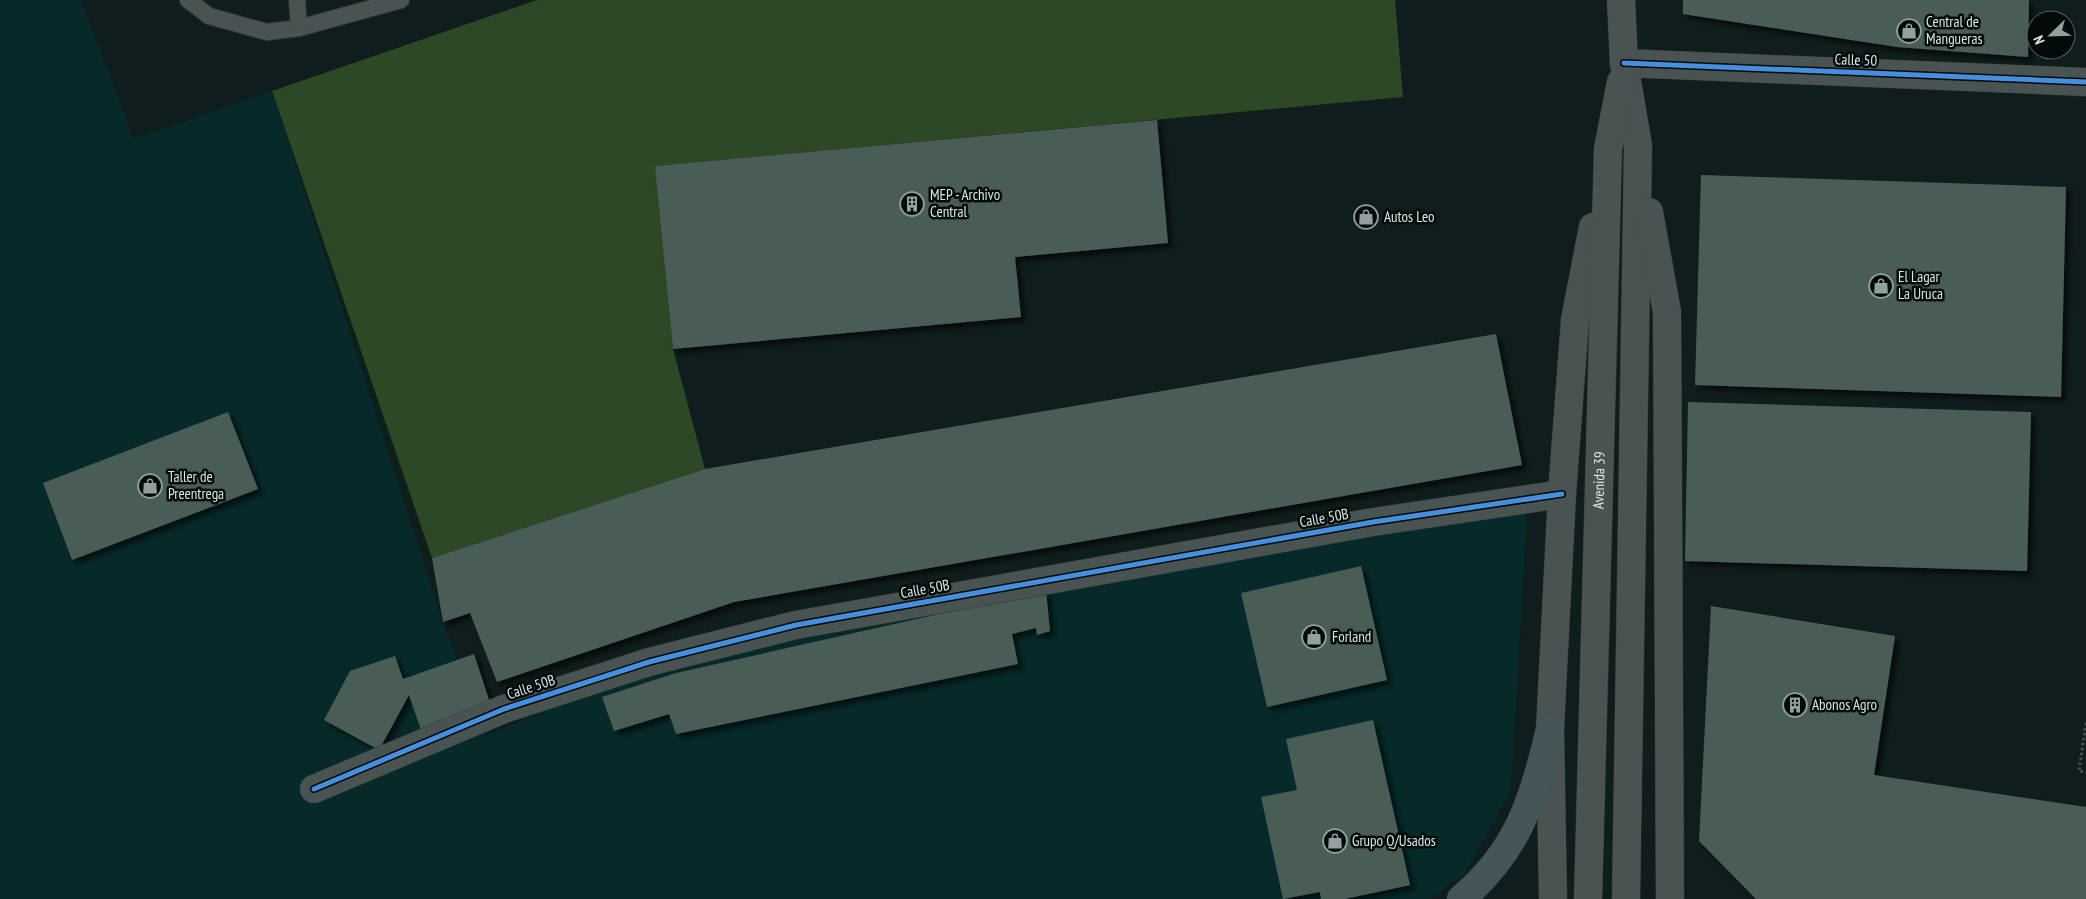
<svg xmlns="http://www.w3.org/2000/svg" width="2086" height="899" font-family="'PT Sans Narrow',sans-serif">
  <defs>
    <filter id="shadow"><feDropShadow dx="4.5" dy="4.5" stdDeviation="2.5" flood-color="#0009"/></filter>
  </defs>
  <rect width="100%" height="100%" fill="#0f1d1c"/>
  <path fill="#062929" d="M0,0H81L134,139L272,91L443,622L475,704L485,736L629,675L1191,558L1527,513L1511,792L1464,874L1430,899H0Z"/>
  <path fill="#2d4825" d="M537,0H1395L1403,97L656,166L673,349L705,469L432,558L272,91Z"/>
  <g fill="#4a5c57" filter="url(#shadow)">
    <path d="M1683,0H2029L2028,57L1897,47L1683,14Z"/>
    <path d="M1157,120L1168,243L1015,257L1021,317L673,349L655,166Z"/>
    <path d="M1701,175L2066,187L2061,397L1695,385Z"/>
    <path d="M1496,334L1522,465L734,602L497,682L470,613L443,622L432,558L705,469Z"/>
    <path d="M1688,402L2031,412L2027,571L1685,561Z"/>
    <path d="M228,412L258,489L72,560L43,483Z"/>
    <path d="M1361,566L1387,680L1267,707L1241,593Z"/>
    <path d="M1046,590L1050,631L1037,635L1036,628L1012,634L1018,664L676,734L669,714L614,731L602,697L676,673Z"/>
    <path d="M1711,606L1895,636L1874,775L2086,807V899H1756L1699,841Z"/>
    <path d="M474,654L491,706L421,730L409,695L379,750L324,720L350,671L395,656L403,679Z"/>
    <path d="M1373,720L1410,885L1345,899H1321L1320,892L1283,899L1261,797L1297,790L1286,739Z"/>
  </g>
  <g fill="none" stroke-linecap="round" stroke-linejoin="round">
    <g stroke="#2e3837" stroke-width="18">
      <g id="service">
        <path d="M188,0L209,16L267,32L299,28L401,0"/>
        <path d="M297,0L299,28"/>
      </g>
    </g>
    <g stroke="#2e3837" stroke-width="29">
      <g id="minor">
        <path d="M1624,63L2086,82"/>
        <path d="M314,789L504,709L649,662L796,625L1373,522L1562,494"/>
      </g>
    </g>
    <g stroke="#2e3837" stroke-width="29">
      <g id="secondary">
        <path d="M1621,0L1624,63L1638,146L1626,899"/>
        <path d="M1649,212L1667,312L1670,899"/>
        <path d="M1553,899L1550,729L1562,494L1575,320L1593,227"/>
        <path id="s1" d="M1588,899L1608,149L1621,82"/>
      </g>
    </g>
    <g stroke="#2e3837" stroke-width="29">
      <path id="trunk" d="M1461,899C1518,851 1534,799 1550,729"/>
    </g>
    <path stroke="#46504f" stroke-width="3" stroke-dasharray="2.5 2.5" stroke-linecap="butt" d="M2086,723L2079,771L2086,772"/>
    <use href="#service" stroke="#495352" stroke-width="16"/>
    <use href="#minor" stroke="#495352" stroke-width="28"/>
    <use href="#secondary" stroke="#495352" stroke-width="28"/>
    <use href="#trunk" stroke="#445658" stroke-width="28"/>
    <g stroke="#030a0a" stroke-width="8">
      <g id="cycleway">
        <path d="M1624,63L2086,82"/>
        <path d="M314,789L504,709L649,662L796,625L1373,522L1562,494"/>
      </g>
    </g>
    <use href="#cycleway" stroke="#468fdf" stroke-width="5"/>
  </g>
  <defs>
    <g id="shop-ring" transform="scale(1.25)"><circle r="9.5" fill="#030a0a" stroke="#92a09f" stroke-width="1.5"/><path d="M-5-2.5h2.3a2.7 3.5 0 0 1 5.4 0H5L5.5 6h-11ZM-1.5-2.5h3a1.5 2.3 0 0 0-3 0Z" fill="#92a09f"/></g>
    <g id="building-ring" transform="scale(1.25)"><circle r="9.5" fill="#030a0a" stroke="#92a09f" stroke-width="1.5"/><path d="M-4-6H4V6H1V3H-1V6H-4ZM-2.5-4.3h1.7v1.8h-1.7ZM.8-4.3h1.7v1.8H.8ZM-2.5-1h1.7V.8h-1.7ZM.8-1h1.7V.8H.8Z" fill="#92a09f"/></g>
  </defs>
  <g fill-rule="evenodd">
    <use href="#shop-ring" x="1909" y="31"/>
    <use href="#building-ring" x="912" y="204"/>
    <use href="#shop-ring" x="1366" y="217"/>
    <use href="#shop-ring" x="1881" y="286"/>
    <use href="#shop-ring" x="150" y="486"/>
    <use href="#shop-ring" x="1314" y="637"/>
    <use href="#building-ring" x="1795" y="705"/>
    <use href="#shop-ring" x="1335" y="841"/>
  </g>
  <g text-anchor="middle" stroke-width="5" stroke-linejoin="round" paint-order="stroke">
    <g font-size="15" fill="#d9e7e6" stroke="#030a0a" text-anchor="start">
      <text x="1926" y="27">Central de<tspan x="1926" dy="17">Mangueras</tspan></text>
      <text x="930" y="200">MEP - Archivo<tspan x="930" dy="17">Central</tspan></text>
      <text x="1384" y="222">Autos Leo</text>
      <text x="1898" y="282">El Lagar<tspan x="1898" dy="17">La Uruca</tspan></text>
      <text x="168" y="482">Taller de<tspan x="168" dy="17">Preentrega</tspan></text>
      <text x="1332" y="642">Forland</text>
      <text x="1812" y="710">Abonos Agro</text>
      <text x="1352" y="846">Grupo Q/Usados</text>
    </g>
    <g font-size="15" fill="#d9e7e6" stroke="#030a0a">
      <text transform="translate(1856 60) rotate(2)" y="5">Calle 50</text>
      <text dy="5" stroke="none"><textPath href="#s1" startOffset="419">Avenida 39</textPath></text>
      <text transform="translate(1324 518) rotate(-10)" y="5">Calle 50B</text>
      <text transform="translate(925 589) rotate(-10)" y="5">Calle 50B</text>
      <text transform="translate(531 687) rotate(-18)" y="5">Calle 50B</text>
    </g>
  </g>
  <g transform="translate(2051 35) rotate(247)"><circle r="24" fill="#030a0a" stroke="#596262"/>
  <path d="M0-4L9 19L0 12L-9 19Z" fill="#92a09f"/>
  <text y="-8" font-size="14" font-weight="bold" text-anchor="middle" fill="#d9e7e6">N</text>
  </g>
</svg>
